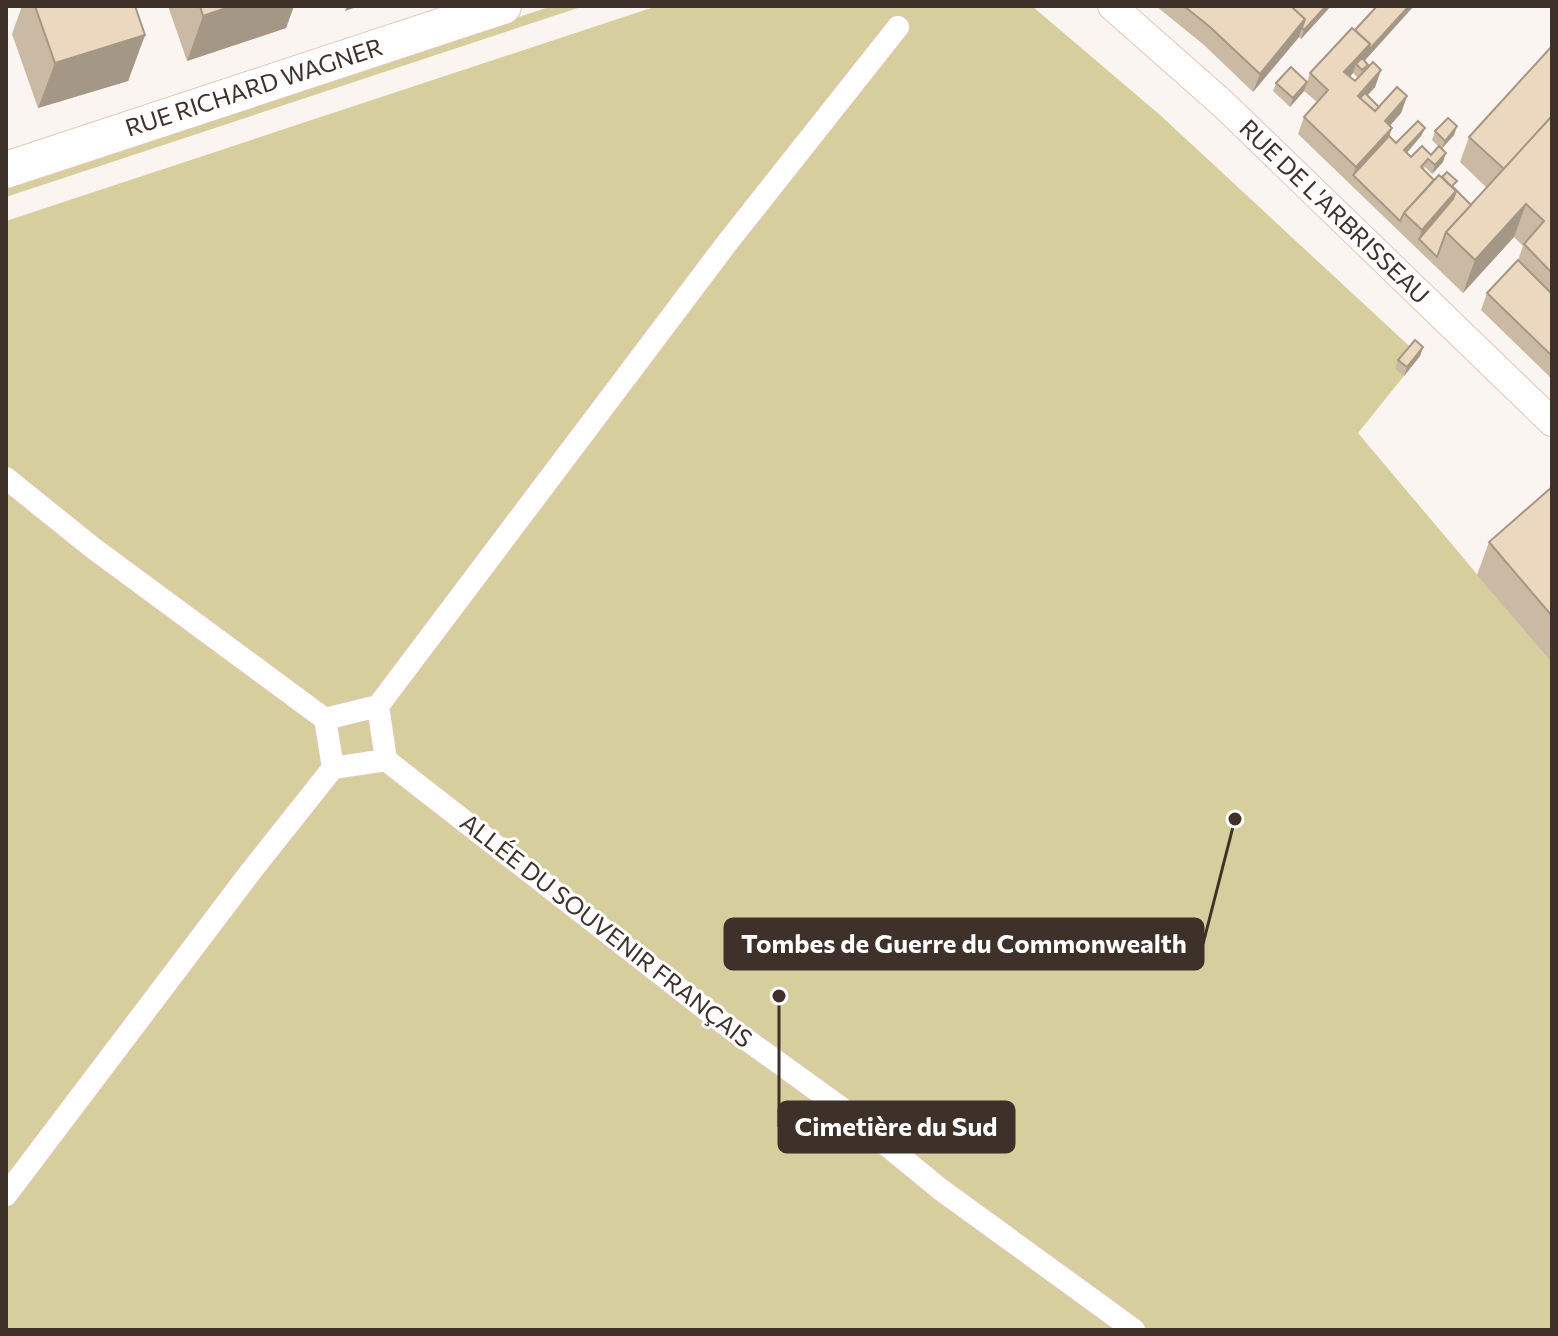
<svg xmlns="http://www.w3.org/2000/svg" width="1558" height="1336" font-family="Commissioner,sans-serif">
  <rect width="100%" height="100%" fill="#fbf5f2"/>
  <g fill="#d7ce9e">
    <path d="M552,6H584L6,197V187Z"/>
    <path d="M657,6H1032L1160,115L1420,356L1358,433L1552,663V1330H6V221Z"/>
  </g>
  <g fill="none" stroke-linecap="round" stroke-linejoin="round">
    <g stroke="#e5c7b6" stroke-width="24">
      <g id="pedestrian">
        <path d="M6,478L93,548L325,719"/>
        <path d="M386,760L722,1022L840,1107L940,1189L1134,1330"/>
        <path d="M333,768L386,760L378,706"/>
        <path d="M6,1195L252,870L333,768L325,719L378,706L727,243L898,27"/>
      </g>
    </g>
    <g stroke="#e5c7b6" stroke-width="30">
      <path id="minor" d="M1112,6L1223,104L1552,422"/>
    </g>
    <g stroke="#e5c7b6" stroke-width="38">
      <path id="tertiary" d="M6,170L503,6"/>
    </g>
    <use href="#pedestrian" stroke="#fff" stroke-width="22"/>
    <use href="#minor" stroke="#fff" stroke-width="28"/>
    <use href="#tertiary" stroke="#fff" stroke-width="36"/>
  </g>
  <g fill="#cbbaa3" fill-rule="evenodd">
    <path d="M22,6H135L145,35L128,81L38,108L12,34Z"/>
    <path d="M168,6H294L286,28L187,61Z"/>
    <path d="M1156,6H1331L1301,39L1299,37L1253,92L1204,45Z"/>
    <path d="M1355,30L1367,68L1381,70L1375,87L1367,96L1379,107L1407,96L1401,113L1390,126L1392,128L1389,136L1396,143L1425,128L1421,136L1407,153L1411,157L1431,155L1439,147L1432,140L1435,131L1457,126L1454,135L1442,149L1443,162L1432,174L1425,167L1423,169L1434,180L1454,188L1471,205L1487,188L1460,162L1469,137L1552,46V379L1481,310L1487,293L1518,260L1523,246L1514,237L1463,293L1298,134L1304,117L1317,102L1304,91L1290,107L1273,91L1276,83L1307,82L1310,73ZM1353,73L1358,78L1355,81L1350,77Z"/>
    <path d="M1423,347L1420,356L1404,376L1395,369L1398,360Z"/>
    <path d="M1552,487V663L1477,575L1489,542Z"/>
  </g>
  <g fill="#a59785">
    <path d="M232,6H294L286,28L187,61L203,16Z"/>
    <path d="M347,6H359L345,11Z"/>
    <path d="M1326,6H1331L1301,39L1304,30Z"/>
    <path d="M1409,6H1414L1359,67L1356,64L1353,73L1338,90L1344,72L1370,44Z"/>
    <path d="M1305,19L1299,37L1253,92L1260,74Z"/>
    <path d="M145,35L128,81L38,108L55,63Z"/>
    <path d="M1381,70L1375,87L1357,107L1358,96Z"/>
    <path d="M1307,82L1304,91L1290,107L1293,98Z"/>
    <path d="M1407,96L1401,113L1379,138L1385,121Z"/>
    <path d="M1457,126L1454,135L1441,149L1445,141Z"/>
    <path d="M1392,128L1386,145L1353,175L1356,167Z"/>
    <path d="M1425,128L1421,136L1401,159L1404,150Z"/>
    <path d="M1446,153L1443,162L1432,174L1435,165Z"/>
    <path d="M1456,191L1450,208L1419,239L1416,247L1422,230Z"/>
    <path d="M1526,204L1514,237L1463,293L1475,260Z"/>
    <path d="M1423,347L1420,356L1404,376L1407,367Z"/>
  </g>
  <g fill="#ecd8be" stroke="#a59785" stroke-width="2">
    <path d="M35,6H135L145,35L55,63Z"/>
    <path d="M200,6H232L203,16Z"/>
    <path d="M1184,6H1291L1305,19L1260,74L1210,27Z"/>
    <path d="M1291,6H1326L1304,30L1302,28L1305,19Z"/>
    <path d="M1377,6H1409L1367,52L1370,44L1355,30Z"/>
    <path d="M1352,28L1370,44L1344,72L1355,81L1373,62L1381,70L1358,96L1375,111L1397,87L1407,96L1385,121L1392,128L1356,167L1304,117L1328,90L1310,73Z"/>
    <path d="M1552,46V116L1504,169L1469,137Z"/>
    <path d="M1362,58L1368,65L1362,70L1356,64Z"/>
    <path d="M1291,67L1307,82L1293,98L1276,83Z"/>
    <path d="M1365,93L1379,107L1375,111L1360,98Z"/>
    <path d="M1552,116V273L1524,244L1544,221L1526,204L1475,260L1446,232Z"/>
    <path d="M1448,118L1457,126L1445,141L1435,131Z"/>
    <path d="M1418,121L1425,128L1404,150L1411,157L1422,146L1431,155L1439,146L1446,153L1435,165L1428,159L1421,167L1434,180L1404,213L1400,221L1353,175L1389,136L1396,143Z"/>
    <path d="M1447,172L1457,181L1452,186L1471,205L1446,232L1437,257L1419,239L1453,199L1456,191L1442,177Z"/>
    <path d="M1439,175L1456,191L1422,230L1404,213Z"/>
    <path d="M1518,260L1552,294V356L1487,293Z"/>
    <path d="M1415,340L1423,347L1407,367L1398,360Z"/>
    <path d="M1552,487V616L1489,542Z"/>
  </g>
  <g text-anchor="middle" stroke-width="6" stroke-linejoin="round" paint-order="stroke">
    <g font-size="24" fill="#3d312a" stroke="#fff">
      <text transform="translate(254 88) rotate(-18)" y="8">RUE RICHARD WAGNER</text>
      <text transform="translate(1334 212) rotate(44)" y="8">RUE DE L'ARBRISSEAU</text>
      <text transform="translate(606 931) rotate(38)" y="8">ALLÉE DU SOUVENIR FRANÇAIS</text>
    </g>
  </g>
  <path fill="none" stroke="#3d312a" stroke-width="3" d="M1235 819L1203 944M779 996L779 1127"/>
  <g fill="#3d312a" stroke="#fff" stroke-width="3">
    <circle cx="1235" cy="819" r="8"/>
    <circle cx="779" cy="996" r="8"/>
  </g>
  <g fill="#3d312a" stroke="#3d312a" stroke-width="3">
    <rect x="725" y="919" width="478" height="50" rx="8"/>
    <rect x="779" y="1102" width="235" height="50" rx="8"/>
  </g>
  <g font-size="26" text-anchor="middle" font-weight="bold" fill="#fff">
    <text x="964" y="953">Tombes de Guerre du Commonwealth</text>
    <text x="896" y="1136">Cimetière du Sud</text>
  </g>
  <rect width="1558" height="1336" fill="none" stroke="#3d312a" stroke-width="16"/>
</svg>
